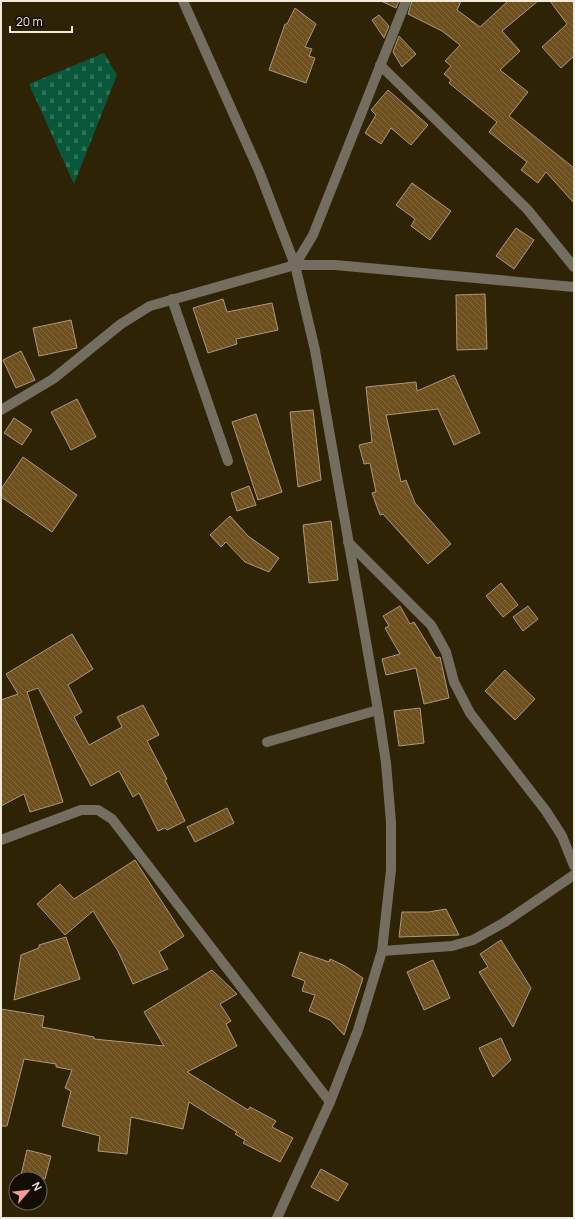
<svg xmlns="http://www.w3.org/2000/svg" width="575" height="1219" font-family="Manrope,sans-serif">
  <defs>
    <pattern id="cemetery-stones" width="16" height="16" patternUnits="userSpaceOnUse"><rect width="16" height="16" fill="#09573b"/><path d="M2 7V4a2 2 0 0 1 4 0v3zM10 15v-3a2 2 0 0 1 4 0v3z" fill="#2d6f57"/></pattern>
    <pattern id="building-back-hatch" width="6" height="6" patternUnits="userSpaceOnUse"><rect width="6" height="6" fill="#6e4f1e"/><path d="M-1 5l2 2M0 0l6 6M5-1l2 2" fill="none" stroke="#83683e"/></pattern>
  </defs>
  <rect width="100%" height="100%" fill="#2f2305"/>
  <path fill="url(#cemetery-stones)" d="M104,53L117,75L74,184L29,84Z"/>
  <g fill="url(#building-back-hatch)" stroke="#ad987a">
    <path d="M381,1H399L396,8Z"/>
    <path d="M412,1H461L457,10L480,27L508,1H538L502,31L520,51L500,70L528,92L509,116L574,168V203L546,172L538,183L521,170L527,162L489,132L497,122L449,83L451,80L444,74L451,66L445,61L460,45L442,31L408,14Z"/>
    <path d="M550,1H574V56L561,68L542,47L567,24Z"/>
    <path d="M295,8L316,24L305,47L312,49L309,56L315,58L306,83L269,70L285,24H287Z"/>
    <path d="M379,15L389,26L384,38L372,20Z"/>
    <path d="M399,36L416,54L402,67L393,52Z"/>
    <path d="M388,90L428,125L411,145L391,128L381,144L365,133L376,115L371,110Z"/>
    <path d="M412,183L451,211L430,240L411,226L415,219L396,205Z"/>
    <path d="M516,228L534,240L514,269L496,256Z"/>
    <path d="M485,294L487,349L457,350L456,295Z"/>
    <path d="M223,299L227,312L272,303L278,330L236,339L237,344L208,353L193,308Z"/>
    <path d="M71,320L77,348L39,356L33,328Z"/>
    <path d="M21,351L35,380L16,388L3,360Z"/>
    <path d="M454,375L480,433L454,445L438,409L386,415L401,482L406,480L415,503L451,544L428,564L383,514L380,515L372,493L376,492L370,463L364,464L359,445L372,442L366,387L416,382L417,391Z"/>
    <path d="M77,399L96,437L71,450L51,412Z"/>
    <path d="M313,410L321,480L298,487L290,412Z"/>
    <path d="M256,414L282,492L258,500L232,422Z"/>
    <path d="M14,418L32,430L22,445L4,433Z"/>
    <path d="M23,457L77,495L52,532L1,497V489Z"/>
    <path d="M249,486L256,505L237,511L231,493Z"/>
    <path d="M230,516L248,536L279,558L269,572L245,562L226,542L221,547L210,535Z"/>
    <path d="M331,521L338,580L309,583L303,525Z"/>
    <path d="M501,583L518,605L503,617L486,596Z"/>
    <path d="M400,606L410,624L414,622L436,658L440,657L449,698L424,704L416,668L386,675L382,659L400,654L385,628L389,626L383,616Z"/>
    <path d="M528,606L538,619L523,631L513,617Z"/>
    <path d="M72,634L93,669L68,685L82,712L74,717L89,745L122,727L117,717L143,705L159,735L147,741L167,779L165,780L185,821L167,830L165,828L158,831L139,793L133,797L119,771L91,786L38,688L27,692L63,802L30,812L24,794L1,806V700L18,694L6,674Z"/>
    <path d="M505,670L535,699L515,720L485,691Z"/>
    <path d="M420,708L424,743L399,746L394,711Z"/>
    <path d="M227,808L234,823L195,842L187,827Z"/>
    <path d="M135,860L184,936L159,952L168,969L133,984L118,951L93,911L65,935L37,904L60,884L74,899Z"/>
    <path d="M446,909L459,935L399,937L402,912H429Z"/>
    <path d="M66,937L80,979L14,1000L21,955L39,948V945Z"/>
    <path d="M501,940L531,988L513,1027L479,972L488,967L480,954Z"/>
    <path d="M300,952L329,962L330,959L345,966L363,978L344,1035L330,1020L309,1011L315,995L302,991L305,981L292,976Z"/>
    <path d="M433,960L450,998L424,1010L407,972Z"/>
    <path d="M212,970L237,994L220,1004L231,1021L226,1024L237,1046L187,1072L248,1110L250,1107L276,1121L272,1127L293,1138L280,1162L243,1143L245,1140L235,1134L237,1132L189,1102L183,1129L131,1117L127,1154L98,1151L100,1136L62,1126L71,1091L65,1088L72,1070L56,1067V1064L24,1059L7,1126H1V1009L44,1016L42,1027L94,1037V1039L164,1046L144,1012Z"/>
    <path d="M501,1038L511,1060L493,1077L479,1048Z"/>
    <path d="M27,1150L51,1156L45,1179H20Z"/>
    <path d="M321,1169L348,1184L338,1201L311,1187Z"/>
  </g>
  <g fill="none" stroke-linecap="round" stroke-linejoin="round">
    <g stroke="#736e60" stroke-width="10">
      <path d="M183,1L259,171L295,265L315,350L378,710L386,763L391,822V870L382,951L358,1030L330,1102L277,1218"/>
      <path d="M380,65L527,209L574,267"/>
      <path d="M295,265L313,235L406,1"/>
      <path d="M172,299L228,461"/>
      <path d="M1,410L53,379L121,324L150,306L295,265H335L574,287"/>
      <path d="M348,542L431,625L446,652L454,682L470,713L546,811L562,836L574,866"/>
      <path d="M267,742L378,710"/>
      <path d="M1,840L81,810H98L112,819L330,1102"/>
      <path d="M382,951L452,946L473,940L505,922L574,875"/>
    </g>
  </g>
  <rect width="575" height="1219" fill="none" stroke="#f2ead9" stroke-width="4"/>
  <g transform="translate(28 1191) rotate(62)"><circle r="19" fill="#130d03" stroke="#6c6559"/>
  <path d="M0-3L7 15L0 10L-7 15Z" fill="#f59b97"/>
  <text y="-6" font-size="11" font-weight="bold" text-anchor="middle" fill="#f2ead9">N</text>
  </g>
  <path d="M10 26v6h62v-6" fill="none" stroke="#f2ead9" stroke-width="2"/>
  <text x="16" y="26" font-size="12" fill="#f2ead9" stroke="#130d03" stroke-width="3" paint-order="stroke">20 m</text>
</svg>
